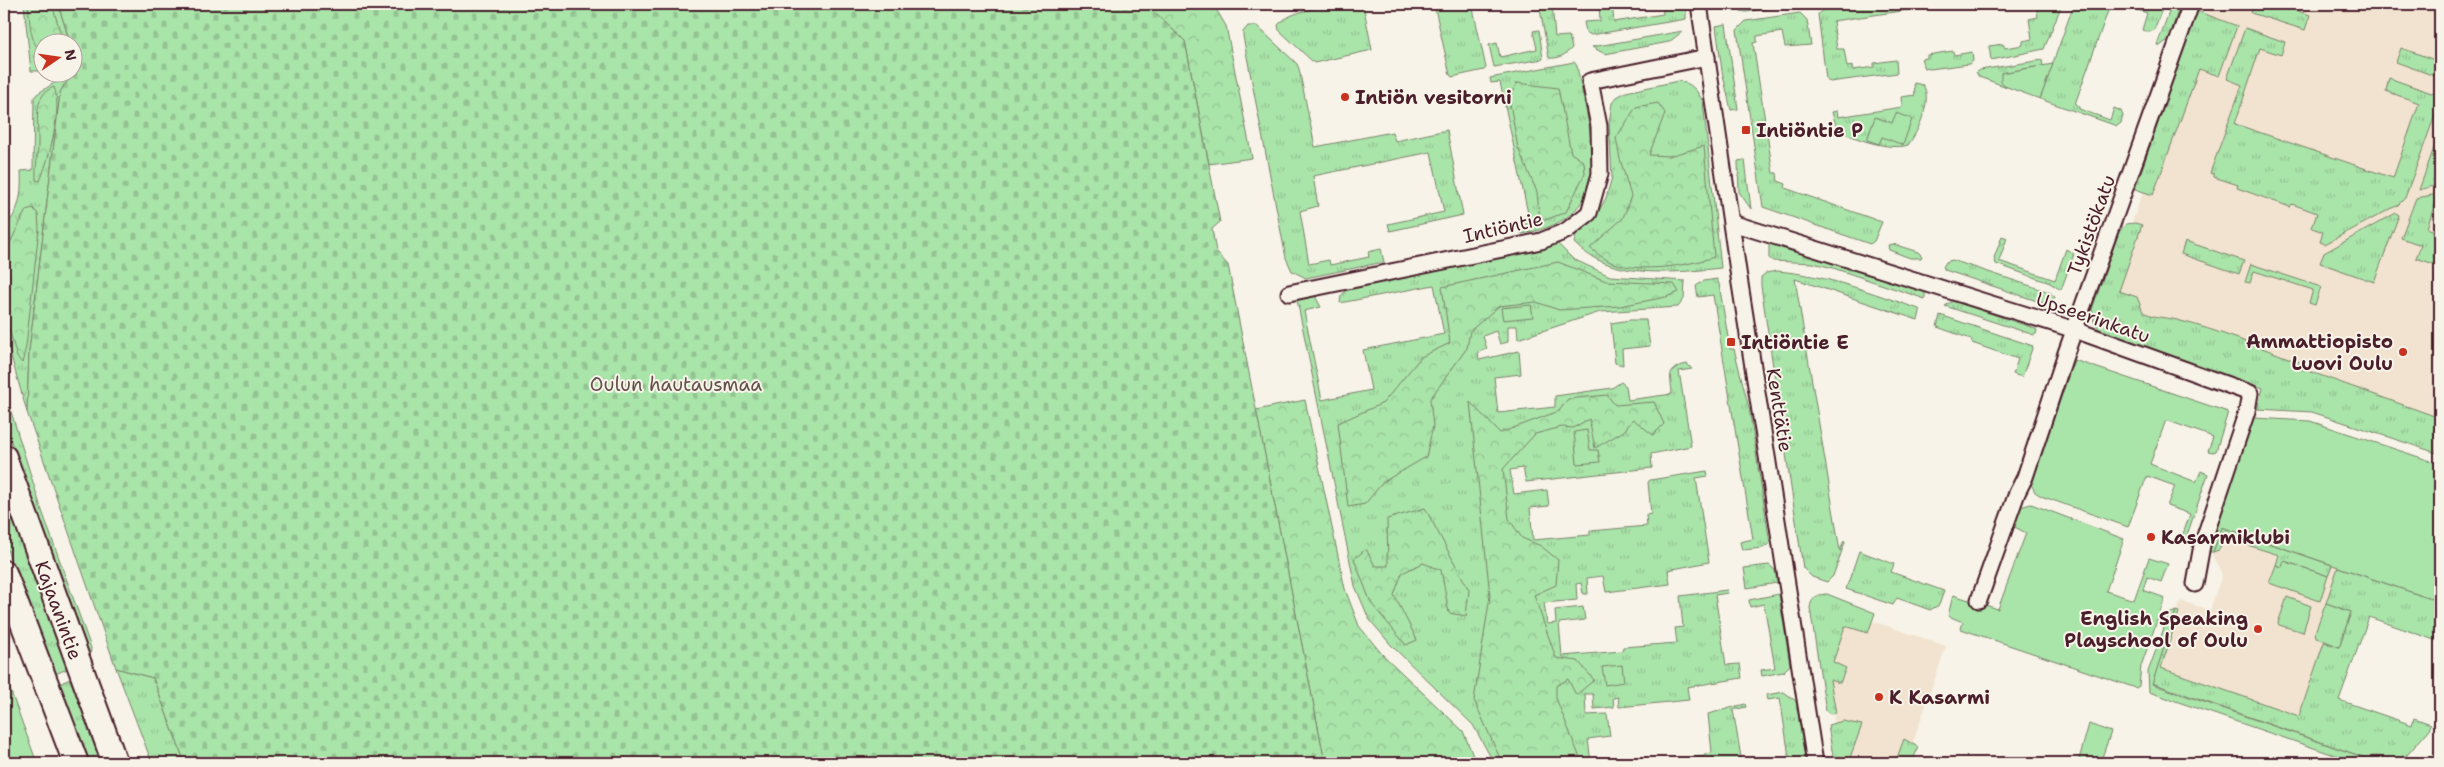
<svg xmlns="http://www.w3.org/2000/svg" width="2444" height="767" font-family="'Shantell Sans',sans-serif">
  <defs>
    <pattern id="grass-tufts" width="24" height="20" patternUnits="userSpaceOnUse" patternTransform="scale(1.25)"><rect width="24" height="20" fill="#a9e4a9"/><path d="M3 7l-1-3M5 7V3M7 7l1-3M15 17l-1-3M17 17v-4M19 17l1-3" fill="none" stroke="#93c392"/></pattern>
    <pattern id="forest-crowns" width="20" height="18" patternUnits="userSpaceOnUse" patternTransform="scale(1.25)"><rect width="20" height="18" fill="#a9e4a9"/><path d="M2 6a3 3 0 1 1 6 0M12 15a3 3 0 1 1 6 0" fill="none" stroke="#93c392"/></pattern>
    <pattern id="cemetery-stones" width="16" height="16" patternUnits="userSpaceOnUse" patternTransform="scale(1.25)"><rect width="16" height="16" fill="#a9e4a9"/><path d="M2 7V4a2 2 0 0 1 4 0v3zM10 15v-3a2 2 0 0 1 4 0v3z" fill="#93c392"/></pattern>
  </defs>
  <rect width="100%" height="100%" fill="#f7f3e8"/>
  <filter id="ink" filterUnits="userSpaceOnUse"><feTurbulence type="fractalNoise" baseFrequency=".02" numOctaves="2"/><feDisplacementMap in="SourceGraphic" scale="10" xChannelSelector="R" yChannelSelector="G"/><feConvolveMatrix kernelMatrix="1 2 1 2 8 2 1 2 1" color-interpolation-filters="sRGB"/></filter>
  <g filter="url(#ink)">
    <g fill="#f1e3cf">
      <path d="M2210,4H2440V438L2100,312Z"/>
      <path d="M2222,527L2363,575L2309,737L2152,683L2181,601L2210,610L2222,575L2212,555Z"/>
      <path d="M1837,609L1946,646L1906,763H1841L1817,612Z"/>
    </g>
    <g fill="url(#grass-tufts)" stroke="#7a826a">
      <path d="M24,4H58L70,42H42V71H31Z"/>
      <path d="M1343,4H1363L1372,50L1314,63L1279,30L1278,25C1292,9 1323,8 1343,4Z"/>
      <path d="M1434,4H1472L1486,68L1484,70L1452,77L1450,75Z"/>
      <path d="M1539,4H1552L1555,37L1569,36L1572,48C1565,55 1559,59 1549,58Z"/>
      <path d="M1599,4H1612L1614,22L1663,14L1662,4H1686V19L1591,35L1586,32L1584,22L1600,21Z"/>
      <path d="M1736,4H1799L1746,12L1741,11Z"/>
      <path d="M1852,4H1949L1833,21L1837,49H1844L1847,67L1852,66L1853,70L1874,67V63L1896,60L1897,73L1830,82L1826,79L1818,14L1825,8Z"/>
      <path d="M2036,4H2062L2044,49L1991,60L1989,46L2003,44L2005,48L2023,45V41L2032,39L2029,19L2038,17Z"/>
      <path d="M2074,4H2115L2113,10L2109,8L2075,104L2079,106V109L2110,120L2114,108L2121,111L2123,116L2121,123L2117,126L2040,99Z"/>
      <path d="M2120,4H2164L2154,30L2149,32L2142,30L2147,13Z"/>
      <path d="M2172,4L2180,5L2169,39L2160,46L2157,45Z"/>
      <path d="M2254,4H2277L2310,15L2305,30L2251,13Z"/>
      <path d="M2197,11L2237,26L2219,76L2199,69L2153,195L2135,189Z"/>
      <path d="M1800,13L1807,20L1811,45L1785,47L1782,32L1757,36V42L1753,43L1773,173H1777L1778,181L1786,184L1785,188L1882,222L1874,241L1870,244L1763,207L1737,30L1746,21Z"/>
      <path d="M1726,24L1738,109L1731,110L1722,71L1716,26Z"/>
      <path d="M1248,26H1257L1297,64L1299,69L1315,147L1392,132L1395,141L1447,130L1463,215L1390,231L1388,224L1444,212L1431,152L1313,176L1318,206L1300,211L1309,264L1329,260L1330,265L1369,257L1368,252L1381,249L1384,262L1306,278L1292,271L1286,258L1243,36V32Z"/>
      <path d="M2245,28L2285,42L2281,55L2260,48L2235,124L2393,178L2419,103L2386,91L2389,78L2437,95L2439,104L2405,198L2398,205L2325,244L2320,242L2323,232L2312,228L2317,213L2292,204L2290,207L2237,188L2238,185L2214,177V174L2210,173L2242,85L2227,79Z"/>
      <path d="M1539,30L1543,59L1494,67L1489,45L1497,43L1500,57L1537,49L1533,31Z"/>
      <path d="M1683,31L1669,42L1605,54L1592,47Z"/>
      <path d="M2440,44V78L2396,62L2401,48L2435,60Z"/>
      <path d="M1953,51L1954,55L1972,52L1973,61L1969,64L1930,69L1925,68L1921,59L1927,58V55Z"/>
      <path d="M2042,60L2043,66L2001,73L2003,84L2007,87L1979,77L1976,72L1980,70Z"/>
      <path d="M1574,62L1577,66C1590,137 1622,217 1522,234L1516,226L1530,223L1500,82L1491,83L1490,78Z"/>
      <path d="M74,70L76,73L64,85L60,93L29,351L27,412L4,332V228C20,212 22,193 21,171L33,170L34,98L37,94Z"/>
      <path d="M1678,81C1691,82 1698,91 1703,102L1721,268C1674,273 1610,280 1574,243L1576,234L1595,218L1606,198L1612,177L1609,123L1612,103L1617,97L1626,92Z"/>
      <path d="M1914,83L1923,85C1933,100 1918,132 1908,145C1891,151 1853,139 1837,129L1832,112L1837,111L1838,117L1902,107L1901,97L1915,95Z"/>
      <path d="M2440,131V184L2419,190Z"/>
      <path d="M1745,160L1751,209L1739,192L1738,161Z"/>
      <path d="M2438,194L2427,228L2440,233V266L2416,258L2421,245L2401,238L2416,198Z"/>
      <path d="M2396,213L2399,215L2374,282L2320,263L2324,253Z"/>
      <path d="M2135,223L2142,225L2119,291L2137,297L2143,312C2154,318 2165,317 2177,320C2218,330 2259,347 2299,362L2297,367L2440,418V454L2312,412L2257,409L2263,388L2101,332L2094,322L2092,309L2119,232L2126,224Z"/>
      <path d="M2002,236L2007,238L1999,261L2055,280L2066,249L2074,254L2061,290L2050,283L1996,264L1994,258Z"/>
      <path d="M2185,241L2244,261L2239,274L2181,254Z"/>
      <path d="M1552,242L1557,243L1573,259L1610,276L1685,281L1684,299L1678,307L1600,312L1518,339L1517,326H1508V342L1500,344L1496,331L1483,336L1487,349L1478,352L1479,360L1519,351L1521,374L1494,377L1498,413L1555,407V396L1612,388L1621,382L1626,386L1628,400L1672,394C1671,375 1665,369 1687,364L1692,369L1679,371L1691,446L1651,454L1652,468L1526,482L1523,468L1510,470L1514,494L1547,490L1549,506L1530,508L1533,540L1590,535V531L1647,526L1646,515L1651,514L1648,482L1650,480L1707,471L1708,476L1696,478L1709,562L1668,570L1670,584L1606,592L1603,576L1587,578L1588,594H1583L1581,583L1576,584L1577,600L1544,603L1547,624L1556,623L1555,610L1583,607L1585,620L1559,623L1562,656L1622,651L1623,647L1677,643L1675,628L1683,627L1680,596L1727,590L1728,593L1715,595L1726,665L1740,664L1742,678L1687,687L1689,700L1619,707L1618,697L1613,698L1614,707L1594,709L1593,694H1585L1586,715L1607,714L1610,736L1588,739L1591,763H1494L1473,725L1391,645L1369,619L1355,586L1297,300L1315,296L1321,307L1304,311L1322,400L1371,390L1363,350L1444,334L1434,285L1340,303L1341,296L1348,288Z"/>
      <path d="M1774,242L1797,248L1925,292V299L1833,268L1813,263L1773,261L1769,258V243Z"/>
      <path d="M1893,244L1918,252L1922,256L1921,258H1910L1889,250L1888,245Z"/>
      <path d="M1952,260L2049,292L2055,297L2052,301L2043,303L1945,270L1943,267L1946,262Z"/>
      <path d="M2251,264L2321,287L2315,305L2309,303L2313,290L2254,271L2250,283L2245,282Z"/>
      <path d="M1777,271C1827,275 1872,293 1919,309L1920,312L1918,320L1795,279L1840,551L1844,540L1845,542L1833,576L1827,582L1812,577L1803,568L1761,286V277L1766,273Z"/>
      <path d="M1717,279L1719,284L1730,349H1734L1749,408L1770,543L1763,548L1742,550L1740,542L1753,539L1713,295L1698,297L1696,286L1704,281Z"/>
      <path d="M1953,301L2031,327L2037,330L2036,334L2034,335L1945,306Z"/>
      <path d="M1940,315L2033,346L2022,377L2013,374L2018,359L1972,343L1971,339L1937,327Z"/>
      <path d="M1630,320H1646L1650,346L1622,349L1623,365L1615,363L1611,323Z"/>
      <path d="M4,389L41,508L91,648L90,659L34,514L7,429L4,418Z"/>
      <path d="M4,493L67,669L53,675L4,541Z"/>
      <path d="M2222,527L2332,565L2328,576L2284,561L2282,567L2276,565L2279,555L2225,538L2219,550L2213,552Z"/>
      <path d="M1859,551L1894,564L1891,572L1944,591L1939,605L1930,610L1897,598L1893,605L1846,589Z"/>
      <path d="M1769,565L1775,570L1777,583L1747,588L1744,568Z"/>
      <path d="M2338,567L2440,602V642L2369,617L2339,700L2412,725L2414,718L2431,724L2429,730L2400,763H2380L2152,683L2176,611L2179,612L2161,668L2299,716L2324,642L2339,647L2351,612L2326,603Z"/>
      <path d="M1779,594L1790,665L1783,672L1762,676L1761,670L1775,668L1764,604L1750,607L1749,600Z"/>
      <path d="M1827,594L1875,613L1868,633L1845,626L1833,662L1846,668L1840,683L1830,680L1836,713L1830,714L1826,711L1810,608C1811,598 1817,594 1827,594Z"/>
      <path d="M116,668L153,678L185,763H152Z"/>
      <path d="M70,679L102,763H86L57,685Z"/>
      <path d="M1784,692L1796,701L1806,763H1790L1780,698L1767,700L1766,695Z"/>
      <path d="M1745,704L1746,707L1733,710L1742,763H1648L1705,756V754L1712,753L1708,714Z"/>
      <path d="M1843,721L1862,725L1848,763H1834L1828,725Z"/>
      <path d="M1904,739L1918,747L1912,763H1895Z"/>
    </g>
    <g fill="url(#forest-crowns)" stroke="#7a826a">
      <path d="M28,4H52L61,35V42H42V52C29,43 30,19 28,4Z"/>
      <path d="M1145,4H1213L1226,26L1252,158L1209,164L1185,41Z"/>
      <path d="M1517,83L1558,88L1571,153L1584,162L1585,173L1566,212L1540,222L1537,192L1518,148L1509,98Z"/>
      <path d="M54,87C63,109 49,159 40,181L36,180C35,167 38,156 38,144C39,125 31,95 54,87Z"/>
      <path d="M1658,103L1665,113L1649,155L1669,156L1704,146L1714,257C1686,266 1642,273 1613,263C1605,260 1597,253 1590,248L1623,218L1631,196L1620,159L1616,138L1636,107Z"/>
      <path d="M33,208L38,214L39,228L26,347L22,363L17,357L4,311V249L10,243L26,210Z"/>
      <path d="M1558,262L1606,281L1674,284L1679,292L1666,297L1620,306L1559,310L1536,302L1499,306L1470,331L1467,348L1430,399L1433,426L1426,457L1383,482L1365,504L1348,507L1338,423L1383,403L1421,357L1450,343L1442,287Z"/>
      <path d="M1607,395L1615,405L1654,402L1664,424L1653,435L1633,419L1624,431L1595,448L1589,419L1573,428L1562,427L1535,434L1503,469L1509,519L1522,538L1541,546L1558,560L1556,585L1534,595L1556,658L1578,661L1594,680L1576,695L1568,679L1556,686V698L1582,763H1502L1474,700L1490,596L1470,402L1500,433L1559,411L1568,399Z"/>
      <path d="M1305,400L1345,589L1359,626L1382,654L1463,731L1476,763H1325L1256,410Z"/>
      <path d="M1425,508L1469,590L1466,616L1449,613L1441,570L1423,563L1402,573L1394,595L1417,640L1406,645L1371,603L1354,559L1366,549L1375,566H1388L1387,519Z"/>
    </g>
    <path fill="url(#cemetery-stones)" stroke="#7a826a" d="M58,4H1145L1185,41L1220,222L1212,229L1216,252L1228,265L1325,763H185L153,678L116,668L27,412L29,351L60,93L64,85L76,73L73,68V61L75,59L72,42H70Z"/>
    <g fill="#a9e4a9" stroke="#7a826a">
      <path d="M2053,64L2040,99L2007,87L2001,82V73Z"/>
      <path d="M1896,113L1912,119L1903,145L1882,137L1879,144L1867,140L1875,117L1892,123Z"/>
      <path d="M1531,305L1533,317L1503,320L1501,308Z"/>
      <path d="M2074,360L2228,412L2216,451L2213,452L2208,451L2213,437L2166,420L2150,464L2196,482L2201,471L2208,474L2186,538L2182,537L2190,514L2167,506L2175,486L2147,476L2128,527L2041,496L2035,492L2031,484Z"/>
      <path d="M2254,418L2310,421L2440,464V602L2222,527L2213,552H2210L2209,547Z"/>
      <path d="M1587,430L1590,450H1598L1600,462L1577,464L1574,432Z"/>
      <path d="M2031,504L2124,539L2106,591L2134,600L2149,558L2168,564L2161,582L2147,577L2143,590L2165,598L2141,666L2139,686L2136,688L1961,629L1963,622L1948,616L1953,595L1998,609L2026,533L2013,526L2020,507Z"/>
      <path d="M2284,561L2328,576L2320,601L2269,583L2276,565L2282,567Z"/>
      <path d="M2287,597L2311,606L2303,632L2279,625L2278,623Z"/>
      <path d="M2326,603L2351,612L2339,647L2316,637L2315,632Z"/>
      <path d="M2176,611L2152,684L2380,763H2358L2149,692L2148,672L2169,614Z"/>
      <path d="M1622,665L1624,682L1605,685L1602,667Z"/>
      <path d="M4,673L37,763H4Z"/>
      <path d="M2089,724L2111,732L2100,763H2078Z"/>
    </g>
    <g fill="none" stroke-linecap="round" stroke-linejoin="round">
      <g stroke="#4a1f2b" stroke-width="19">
        <g id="minor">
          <path d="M1699,4L1738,271L1815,763"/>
          <path d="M1732,223L2075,330L2250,393L2247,411L2202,545L2195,584"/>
          <path d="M1289,293L1541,241L1566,231L1589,213L1600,174L1599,126L1590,81L1707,57"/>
          <path d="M1979,600L2017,493L2025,477L2066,353L2191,4"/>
        </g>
      </g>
      <g stroke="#4a1f2b" stroke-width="28">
        <g id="primary">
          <path d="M4,457L115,763"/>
          <path d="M4,573L76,763"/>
        </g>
      </g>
      <use href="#minor" stroke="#f7f3e8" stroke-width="15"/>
      <use href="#primary" stroke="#f7f3e8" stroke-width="24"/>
    </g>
  </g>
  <g fill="#c8321e" stroke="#f7f3e8" stroke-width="2">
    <circle cx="1345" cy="97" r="5"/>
    <rect x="1741" y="125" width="10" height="10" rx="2.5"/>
    <rect x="1726" y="337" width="10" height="10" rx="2.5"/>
    <circle cx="2403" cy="352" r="5"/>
    <circle cx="2151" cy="537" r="5"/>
    <circle cx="2258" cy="629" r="5"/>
    <circle cx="1879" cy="697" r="5"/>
  </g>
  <g text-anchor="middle" stroke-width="4" stroke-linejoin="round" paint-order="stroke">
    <g font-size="19" font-weight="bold" fill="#4a1f2b" stroke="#f7f3e8" text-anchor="start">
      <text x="1355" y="104">Intiön vesitorni</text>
      <text x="1756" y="137">Intiöntie P</text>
      <text x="2393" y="348" text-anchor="end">Ammattiopisto<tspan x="2393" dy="22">Luovi Oulu</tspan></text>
      <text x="1741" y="349">Intiöntie E</text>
      <text x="2161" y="544">Kasarmiklubi</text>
      <text x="2248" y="625" text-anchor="end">English Speaking<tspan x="2248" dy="22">Playschool of Oulu</tspan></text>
      <text x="1889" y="704">K Kasarmi</text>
    </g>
    <g font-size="19" fill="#4a1f2b" stroke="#f7f3e8">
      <text transform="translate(2091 225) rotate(-70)" y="7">Tykistökatu</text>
      <text transform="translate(1503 227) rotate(-13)" y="7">Intiöntie</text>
      <text transform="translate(2093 317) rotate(19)" y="7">Upseerinkatu</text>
      <text transform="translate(1780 410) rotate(81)" y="7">Kenttätie</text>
      <text transform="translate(59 610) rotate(70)" y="7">Kajaanintie</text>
    </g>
    <g font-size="19" fill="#62504a" stroke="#f7f3e8">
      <text x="676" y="391">Oulun hautausmaa</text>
    </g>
  </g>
  <rect width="2444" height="767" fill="none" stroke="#f7f3e8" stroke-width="20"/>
  <rect x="10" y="10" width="2424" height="747" fill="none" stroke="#4a1f2b" stroke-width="2" filter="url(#ink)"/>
  <g transform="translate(58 58) rotate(77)"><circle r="24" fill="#f7f3e8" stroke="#b29e9c"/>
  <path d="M0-4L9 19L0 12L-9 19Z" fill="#c8321e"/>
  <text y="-8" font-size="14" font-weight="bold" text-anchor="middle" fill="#4a1f2b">N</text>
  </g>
</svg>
